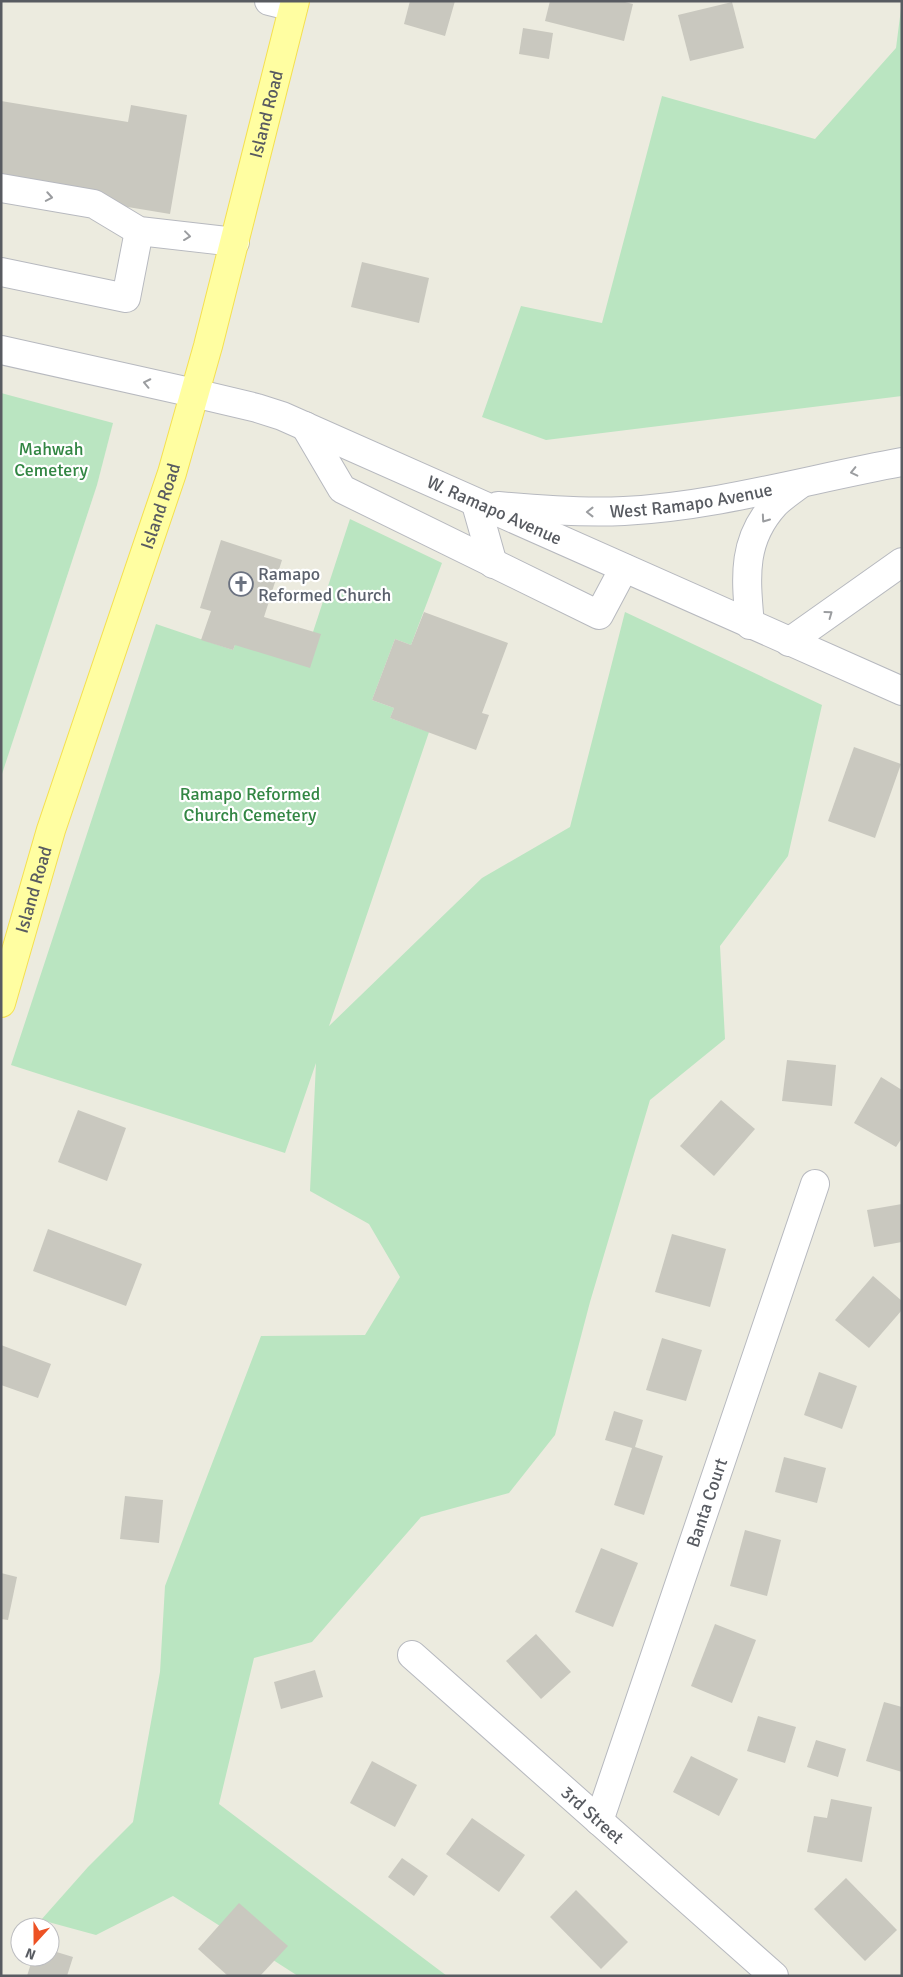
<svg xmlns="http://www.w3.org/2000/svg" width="903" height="1977" font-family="Signika,sans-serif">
  <rect width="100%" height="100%" fill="#ecebdf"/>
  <g fill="#bae5c1">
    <path d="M902,1V396L546,440L482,417L521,306L602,323L662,96L815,139L896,48Z"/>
    <path d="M1,393L113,423L97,485L1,777Z"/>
    <path d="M350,519L442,563L411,645L395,639L372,700L394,708L390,718L429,732L329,1026L482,878L570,827L625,612L822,705L788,856L720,946L725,1039L650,1100L590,1302L555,1435L509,1493L421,1517L312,1642L254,1658L219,1804L447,1976H298L173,1896L96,1935L41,1920L88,1867L133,1822L160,1672L165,1586L261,1336L365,1335L400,1277L369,1224L310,1191L316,1063L285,1153L11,1065L156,624L233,650L235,645L313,632Z"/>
  </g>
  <g fill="#c9c8bf">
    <path d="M410,1H455L445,36L404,24Z"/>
    <path d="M550,1H621L633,4L624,41L545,21Z"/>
    <path d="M732,2L744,48L690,61L678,15Z"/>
    <path d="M523,28L553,33L549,59L519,54Z"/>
    <path d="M1,101L128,122L131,105L187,115L170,214L1,186Z"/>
    <path d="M362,262L429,278L419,323L351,307Z"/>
    <path d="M221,540L282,560L264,617L321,634L310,668L235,645L233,650L201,640L211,611L200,608Z"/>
    <path d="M424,612L508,643L482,713L489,715L476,750L390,718L394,708L372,700L395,639L411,645Z"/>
    <path d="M854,747L901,764L875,838L828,821Z"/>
    <path d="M787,1060L836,1065L832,1106L782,1101Z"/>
    <path d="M881,1077L902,1090V1138L896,1147L854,1123Z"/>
    <path d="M721,1100L755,1129L714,1176L680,1146Z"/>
    <path d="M78,1110L126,1128L107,1181L58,1162Z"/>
    <path d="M902,1204V1242L874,1247L867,1210Z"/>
    <path d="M48,1229L142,1264L126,1306L33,1271Z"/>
    <path d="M672,1234L726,1249L710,1307L655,1292Z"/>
    <path d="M873,1276L902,1301V1310L869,1348L835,1320Z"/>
    <path d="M662,1338L702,1350L686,1401L646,1390Z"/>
    <path d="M1,1345L51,1364L38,1398L1,1385Z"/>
    <path d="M819,1372L857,1386L842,1429L804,1415Z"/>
    <path d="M614,1411L643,1420L635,1447L663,1456L644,1515L614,1505L632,1448L605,1440Z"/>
    <path d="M784,1457L826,1468L817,1503L775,1492Z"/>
    <path d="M125,1496L163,1500L159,1543L120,1539Z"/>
    <path d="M745,1530L781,1540L767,1596L730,1586Z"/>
    <path d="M601,1548L638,1563L613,1627L575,1612Z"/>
    <path d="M1,1573L17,1577L8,1620L1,1619Z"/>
    <path d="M715,1624L756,1640L732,1703L691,1686Z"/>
    <path d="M536,1634L571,1672L541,1699L506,1661Z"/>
    <path d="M315,1670L323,1697L281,1709L274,1682Z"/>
    <path d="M884,1702L902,1707V1772L866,1761Z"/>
    <path d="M758,1716L796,1727L785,1763L747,1751Z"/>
    <path d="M816,1740L846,1749L838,1777L807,1767Z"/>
    <path d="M691,1756L738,1779L719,1816L673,1792Z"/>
    <path d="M372,1761L417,1785L395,1827L350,1803Z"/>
    <path d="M831,1799L872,1807L862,1862L807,1852L814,1816L827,1818Z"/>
    <path d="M472,1818L525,1855L499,1892L446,1854Z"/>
    <path d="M402,1858L428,1876L414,1896L388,1877Z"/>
    <path d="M846,1878L897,1930L865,1961L814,1909Z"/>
    <path d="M576,1890L628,1942L601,1969L550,1917Z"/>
    <path d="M239,1903L288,1946L260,1976H228L198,1949Z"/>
    <path d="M50,1950L73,1957L67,1976H27L33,1957H50Z"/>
  </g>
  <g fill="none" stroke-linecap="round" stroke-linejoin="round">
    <g stroke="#b7b9bf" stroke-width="30">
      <g id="minor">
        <path d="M269,1L293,7"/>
        <path d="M1,188L94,204L139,231L235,242"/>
        <path d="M1,272L126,298L139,231"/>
        <path id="s1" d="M1,350L194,393L257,408L282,416L902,691"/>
        <path d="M305,426L342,489L599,615L624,568"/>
        <path d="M476,504L493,564"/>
        <path id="s2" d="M498,506C540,510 582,513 624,511C718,506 809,479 902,462"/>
        <path d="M750,625C746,579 741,541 775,504C782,497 791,491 799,485"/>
        <path d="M789,642L902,562"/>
        <path id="s3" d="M412,1655L774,1976"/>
        <path id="s4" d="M599,1821L815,1184"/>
      </g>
    </g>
    <g stroke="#f5e050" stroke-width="30">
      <g id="major">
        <path id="s5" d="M1,1003L51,830L172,473L208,346L295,1"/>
      </g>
    </g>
    <use href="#minor" stroke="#fff" stroke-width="28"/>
    <use href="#major" stroke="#fffea1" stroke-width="28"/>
  </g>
  <defs><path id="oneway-chevron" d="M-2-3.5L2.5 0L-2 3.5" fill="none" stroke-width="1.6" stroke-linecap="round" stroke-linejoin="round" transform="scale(1.25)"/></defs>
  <g stroke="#9b9da0">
    <use href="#oneway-chevron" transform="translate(49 197) rotate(10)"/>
    <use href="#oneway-chevron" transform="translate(187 236) rotate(7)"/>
    <use href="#oneway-chevron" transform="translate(147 383) rotate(-168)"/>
    <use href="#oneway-chevron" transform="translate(854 472) rotate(167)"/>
    <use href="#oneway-chevron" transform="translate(590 512) rotate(-180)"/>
    <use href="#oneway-chevron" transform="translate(765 519) rotate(125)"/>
    <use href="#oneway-chevron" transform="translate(829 614) rotate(-36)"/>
  </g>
  <defs>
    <g id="church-ring" transform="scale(1.25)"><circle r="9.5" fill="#fff" stroke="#6b7280" stroke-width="1.5"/><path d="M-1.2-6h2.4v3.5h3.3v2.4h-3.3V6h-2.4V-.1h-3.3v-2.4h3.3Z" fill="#6b7280"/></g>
  </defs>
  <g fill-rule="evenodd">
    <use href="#church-ring" x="241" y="584"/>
  </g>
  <g text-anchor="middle" stroke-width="4.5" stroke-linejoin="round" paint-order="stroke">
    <g font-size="18" fill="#585b61" stroke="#fff">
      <text dy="6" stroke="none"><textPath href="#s5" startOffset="928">Island Road</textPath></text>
      <text dy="6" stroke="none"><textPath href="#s2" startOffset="194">West Ramapo Avenue</textPath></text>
      <text dy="6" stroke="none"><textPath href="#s5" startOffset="522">Island Road</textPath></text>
      <text dy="6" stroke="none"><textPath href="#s1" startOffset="521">W. Ramapo Avenue</textPath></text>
      <text dy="6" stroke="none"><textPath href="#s5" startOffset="118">Island Road</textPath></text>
      <text dy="6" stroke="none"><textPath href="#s4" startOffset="336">Banta Court</textPath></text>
      <text dy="6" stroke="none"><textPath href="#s3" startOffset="241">3rd Street</textPath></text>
    </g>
    <g font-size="18" fill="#328643" stroke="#fff">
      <text x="51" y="455">Mahwah<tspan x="51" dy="21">Cemetery</tspan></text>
      <text x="250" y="800">Ramapo Reformed<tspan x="250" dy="21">Church Cemetery</tspan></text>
    </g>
    <g font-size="18" fill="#5b616d" stroke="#fff" text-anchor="start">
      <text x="258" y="580">Ramapo<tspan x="258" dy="21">Reformed Church</tspan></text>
    </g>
  </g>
  <rect width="903" height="1977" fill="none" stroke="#585b61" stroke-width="5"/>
  <g transform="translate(35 1942) rotate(201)"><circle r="24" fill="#ffffff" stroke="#bcbdc0"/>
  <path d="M0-4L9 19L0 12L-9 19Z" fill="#ed5224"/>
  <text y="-8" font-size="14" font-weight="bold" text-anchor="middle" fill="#585b61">N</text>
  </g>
</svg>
